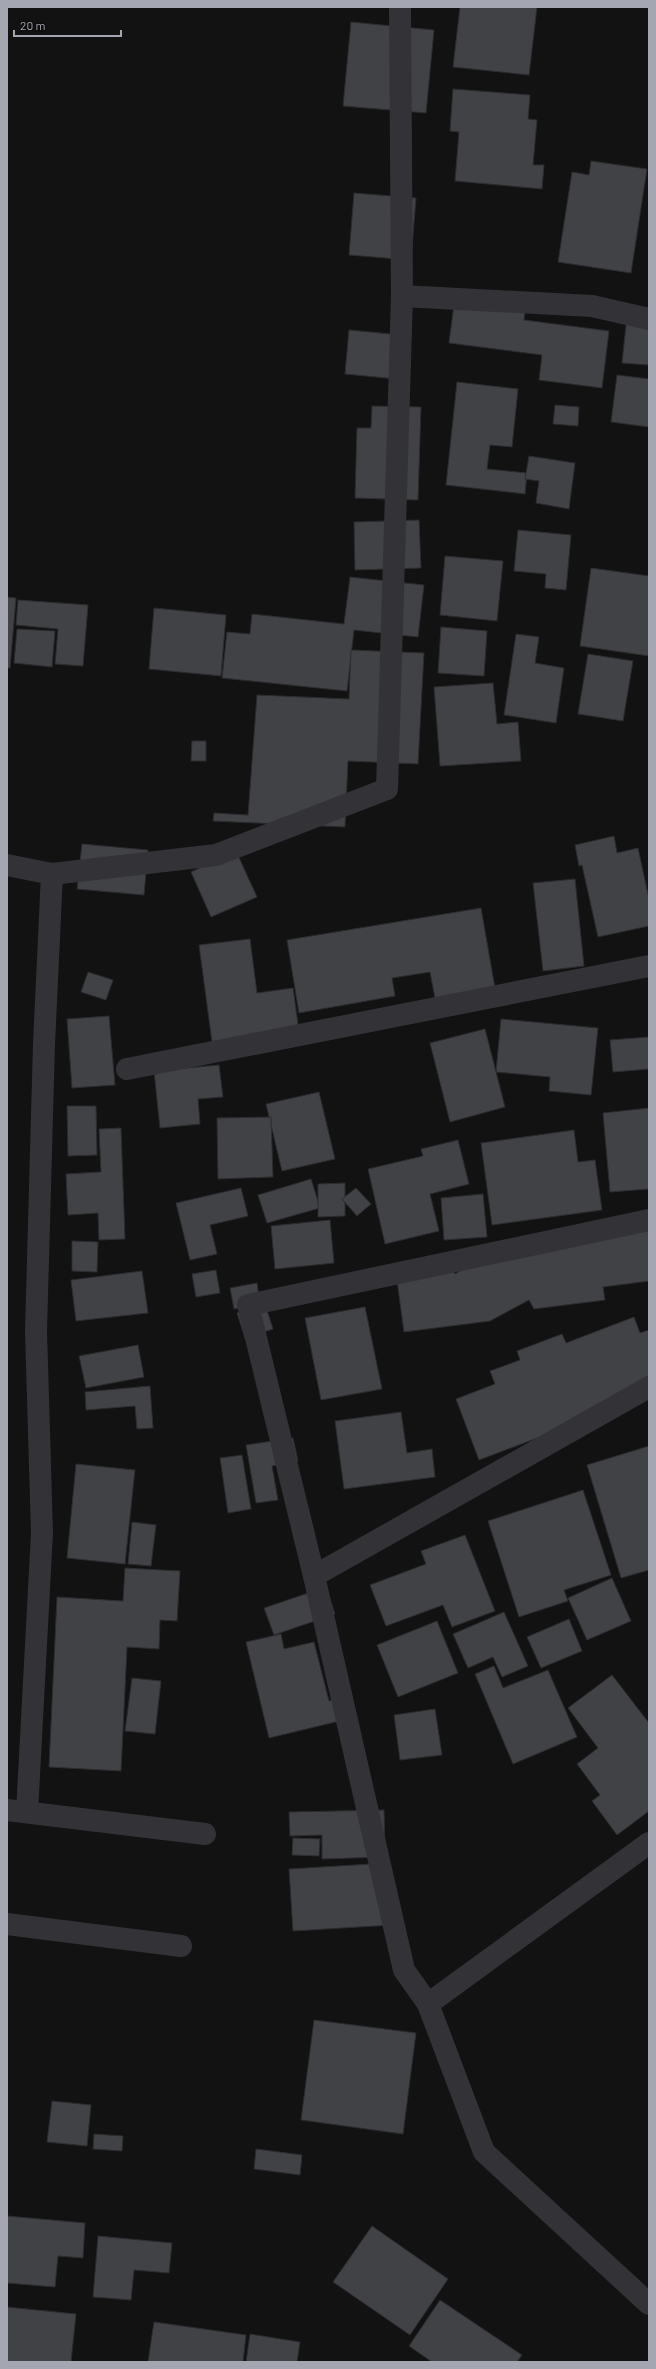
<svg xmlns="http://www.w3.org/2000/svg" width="656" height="2369" font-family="Barlow,sans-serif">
  <rect width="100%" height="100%" fill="#121213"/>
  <g fill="#414246" stroke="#2c2c2f">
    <path d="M460,7H537L529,75L453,67Z"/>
    <path d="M351,22L434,30L426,113L343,106Z"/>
    <path d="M453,89L530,95L528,119L537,120L533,165H544L542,189L455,181L459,132L450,131Z"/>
    <path d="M591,161L647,169L631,273L558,262L572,172L589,175Z"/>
    <path d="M354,193L416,198L411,260L349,255Z"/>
    <path d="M456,289L527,297L524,320L609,331L602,388L539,380L542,355L449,343Z"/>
    <path d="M628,306L649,308V365L622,363Z"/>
    <path d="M349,330L411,336L407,380L345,374Z"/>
    <path d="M617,375L649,379V427L611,422Z"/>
    <path d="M457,382L518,389L512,447L490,445L487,469L527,473L525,494L446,485Z"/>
    <path d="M555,405L579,407L578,426L553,424Z"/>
    <path d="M372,406L421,407L418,500L355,498L357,428H371Z"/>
    <path d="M529,456L575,463L569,509L536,503L539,481L525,479Z"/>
    <path d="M419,520L421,568L355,570L354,522Z"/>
    <path d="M518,530L571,535L566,590L545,588L546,574L514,571Z"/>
    <path d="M445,556L503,561L497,621L440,615Z"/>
    <path d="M591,568L649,576V656L580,646Z"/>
    <path d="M350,577L424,585L418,637L354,630L347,691L222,678L227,632L250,634L252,614L344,624Z"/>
    <path d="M7,597L16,598L10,668H7Z"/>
    <path d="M18,600L88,605L83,666L55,664L58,629L16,625Z"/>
    <path d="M154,608L226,615L221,676L149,669Z"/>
    <path d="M441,627L487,631L484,676L438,673Z"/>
    <path d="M17,629L55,631L52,667L14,663Z"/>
    <path d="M516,634L539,637L535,663L564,668L556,723L504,715Z"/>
    <path d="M351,650L424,653L418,764L348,761L345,827L213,821L214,813L248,815L257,695L349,699Z"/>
    <path d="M588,654L633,661L623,721L578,714Z"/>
    <path d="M493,683L497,724L518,722L521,761L440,766L434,687Z"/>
    <path d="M192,741H206V761H191Z"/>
    <path d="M614,836L617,853L638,848L649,899V926L598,937L582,865L579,866L575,845Z"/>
    <path d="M82,844L148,850L144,895L77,889Z"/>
    <path d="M236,851L257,897L211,917L191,872Z"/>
    <path d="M575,879L584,966L543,971L533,883Z"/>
    <path d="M481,908L495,988L435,998L430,972L392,978L395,996L299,1013L287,940Z"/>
    <path d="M250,939L257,993L293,988L299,1031L212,1042L199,945Z"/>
    <path d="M88,972L113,980L106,1000L81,992Z"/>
    <path d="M109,1016L115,1085L72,1088L67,1019Z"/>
    <path d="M501,1019L598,1028L591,1095L549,1091L550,1077L496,1072Z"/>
    <path d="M485,1029L505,1107L450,1122L430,1043Z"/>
    <path d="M649,1037V1069L613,1072L610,1040Z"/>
    <path d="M219,1065L223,1097L198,1099L200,1124L160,1128L154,1071Z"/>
    <path d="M319,1092L335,1159L282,1171L266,1104Z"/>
    <path d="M67,1106H96L97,1155L68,1156Z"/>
    <path d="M649,1108V1189L610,1192L603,1113Z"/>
    <path d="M271,1117L273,1177L218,1179L217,1118Z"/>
    <path d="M121,1128L125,1239L99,1240L98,1213L68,1215L66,1174L101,1172L99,1129Z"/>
    <path d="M574,1130L578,1162L595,1160L602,1210L492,1225L481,1143Z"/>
    <path d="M458,1140L469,1184L430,1194L439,1231L385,1244L368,1169L423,1156L421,1149Z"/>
    <path d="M311,1179L320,1208L267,1223L258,1195Z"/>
    <path d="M345,1183V1216L318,1217V1184Z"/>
    <path d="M241,1188L248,1216L210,1225L217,1254L190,1260L176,1203Z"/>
    <path d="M356,1188L371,1204L357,1216L342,1199Z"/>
    <path d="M483,1194L487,1237L444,1240L441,1198Z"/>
    <path d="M330,1220L334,1263L275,1269L271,1226Z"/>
    <path d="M649,1227V1281L603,1287L605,1300L534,1309L529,1300L490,1321L404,1332L396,1273L450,1265L455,1274L499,1247Z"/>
    <path d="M72,1241L98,1242L97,1272L72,1271Z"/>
    <path d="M216,1270L220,1293L196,1297L192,1274Z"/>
    <path d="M142,1271L148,1313L76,1321L71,1280Z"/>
    <path d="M257,1283L260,1304L234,1309L230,1288Z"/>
    <path d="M265,1304L273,1329L245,1338L237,1313Z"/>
    <path d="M365,1307L382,1389L321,1400L305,1318Z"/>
    <path d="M634,1317L640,1333L649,1330V1396L479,1460L456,1399L495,1384L490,1371L520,1360L517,1351L562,1334L566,1343Z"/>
    <path d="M138,1345L144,1377L86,1388L79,1356Z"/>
    <path d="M150,1386L153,1428L137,1429L135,1406L86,1410L85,1392Z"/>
    <path d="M401,1412L407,1453L432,1449L435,1477L344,1489L335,1421Z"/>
    <path d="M293,1438L298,1461L272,1466L278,1500L256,1503L246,1445Z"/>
    <path d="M649,1446V1570L621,1578L587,1465Z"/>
    <path d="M242,1455L251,1509L228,1513L220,1458Z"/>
    <path d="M76,1464L135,1470L125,1564L67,1558Z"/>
    <path d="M583,1490L611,1575L564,1590L568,1601L519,1617L488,1521Z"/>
    <path d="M132,1522L156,1525L151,1566L128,1564Z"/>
    <path d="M465,1535L495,1611L452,1627L443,1605L386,1626L370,1585L426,1564L421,1551Z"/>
    <path d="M125,1568L180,1571L177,1621L160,1620L159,1649L127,1647L121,1771L49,1767L57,1597L123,1601Z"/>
    <path d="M612,1578L631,1621L587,1640L568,1598Z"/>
    <path d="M326,1587L335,1614L274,1635L264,1608Z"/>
    <path d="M504,1612L528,1666L502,1677L493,1657L468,1668L453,1634Z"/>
    <path d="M569,1619L582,1651L541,1668L527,1637Z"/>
    <path d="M437,1621L458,1673L398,1697L377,1645Z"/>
    <path d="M281,1634L284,1649L314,1642L329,1701L351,1696L356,1717L269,1738L246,1642Z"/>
    <path d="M494,1666L503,1688L548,1670L577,1737L513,1764L475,1674Z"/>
    <path d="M612,1675L649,1723V1811L617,1835L592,1801L600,1795L577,1764L598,1748L568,1708Z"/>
    <path d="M132,1678L161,1681L155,1734L125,1731Z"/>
    <path d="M435,1709L442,1755L400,1760L394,1715Z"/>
    <path d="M384,1810L385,1857L322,1859V1835L290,1836L289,1812Z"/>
    <path d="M293,1838L320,1839L319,1856L292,1855Z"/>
    <path d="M388,1863L392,1925L293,1931L289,1869Z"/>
    <path d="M314,2020L416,2033L403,2134L301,2120Z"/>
    <path d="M52,2101L91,2105L87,2146L47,2142Z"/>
    <path d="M94,2134L123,2136L122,2151L93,2149Z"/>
    <path d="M256,2149L302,2155L300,2175L254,2169Z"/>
    <path d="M7,2216L85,2223L83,2258L58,2256L55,2287L7,2283Z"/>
    <path d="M372,2226L448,2279L410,2335L333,2282Z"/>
    <path d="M98,2236L172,2243L169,2273L134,2270L131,2300L93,2297Z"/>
    <path d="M440,2300L522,2355L517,2362H432L409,2346Z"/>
    <path d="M7,2307L76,2314L71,2362H7Z"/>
    <path d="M154,2322L246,2335L243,2362H148Z"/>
    <path d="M250,2334L300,2342L297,2362H246Z"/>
  </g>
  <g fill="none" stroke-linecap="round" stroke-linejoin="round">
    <g stroke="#333337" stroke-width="22">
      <path d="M402,296L592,306L649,319"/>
      <path d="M7,865L52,874L216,855L387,789L402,296L400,7"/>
      <path d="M127,1069L649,966"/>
      <path d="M314,1576L649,1387"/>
      <path d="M7,1810L205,1834"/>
      <path d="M27,1812L42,1533L36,1331L44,1044L52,874"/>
      <path d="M649,1843L428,2004L484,2152L649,2304"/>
      <path d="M7,1924L181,1946"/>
      <path d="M428,2004L404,1970L314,1576L248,1305L649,1220"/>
    </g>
  </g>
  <rect width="656" height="2369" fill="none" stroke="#a4a7b2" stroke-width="16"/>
  <path d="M14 30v6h107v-6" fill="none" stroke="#a4a7b2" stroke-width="2"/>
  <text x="20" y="30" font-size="12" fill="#a4a7b2" stroke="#0d0d0e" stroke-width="3" paint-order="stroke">20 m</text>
</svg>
